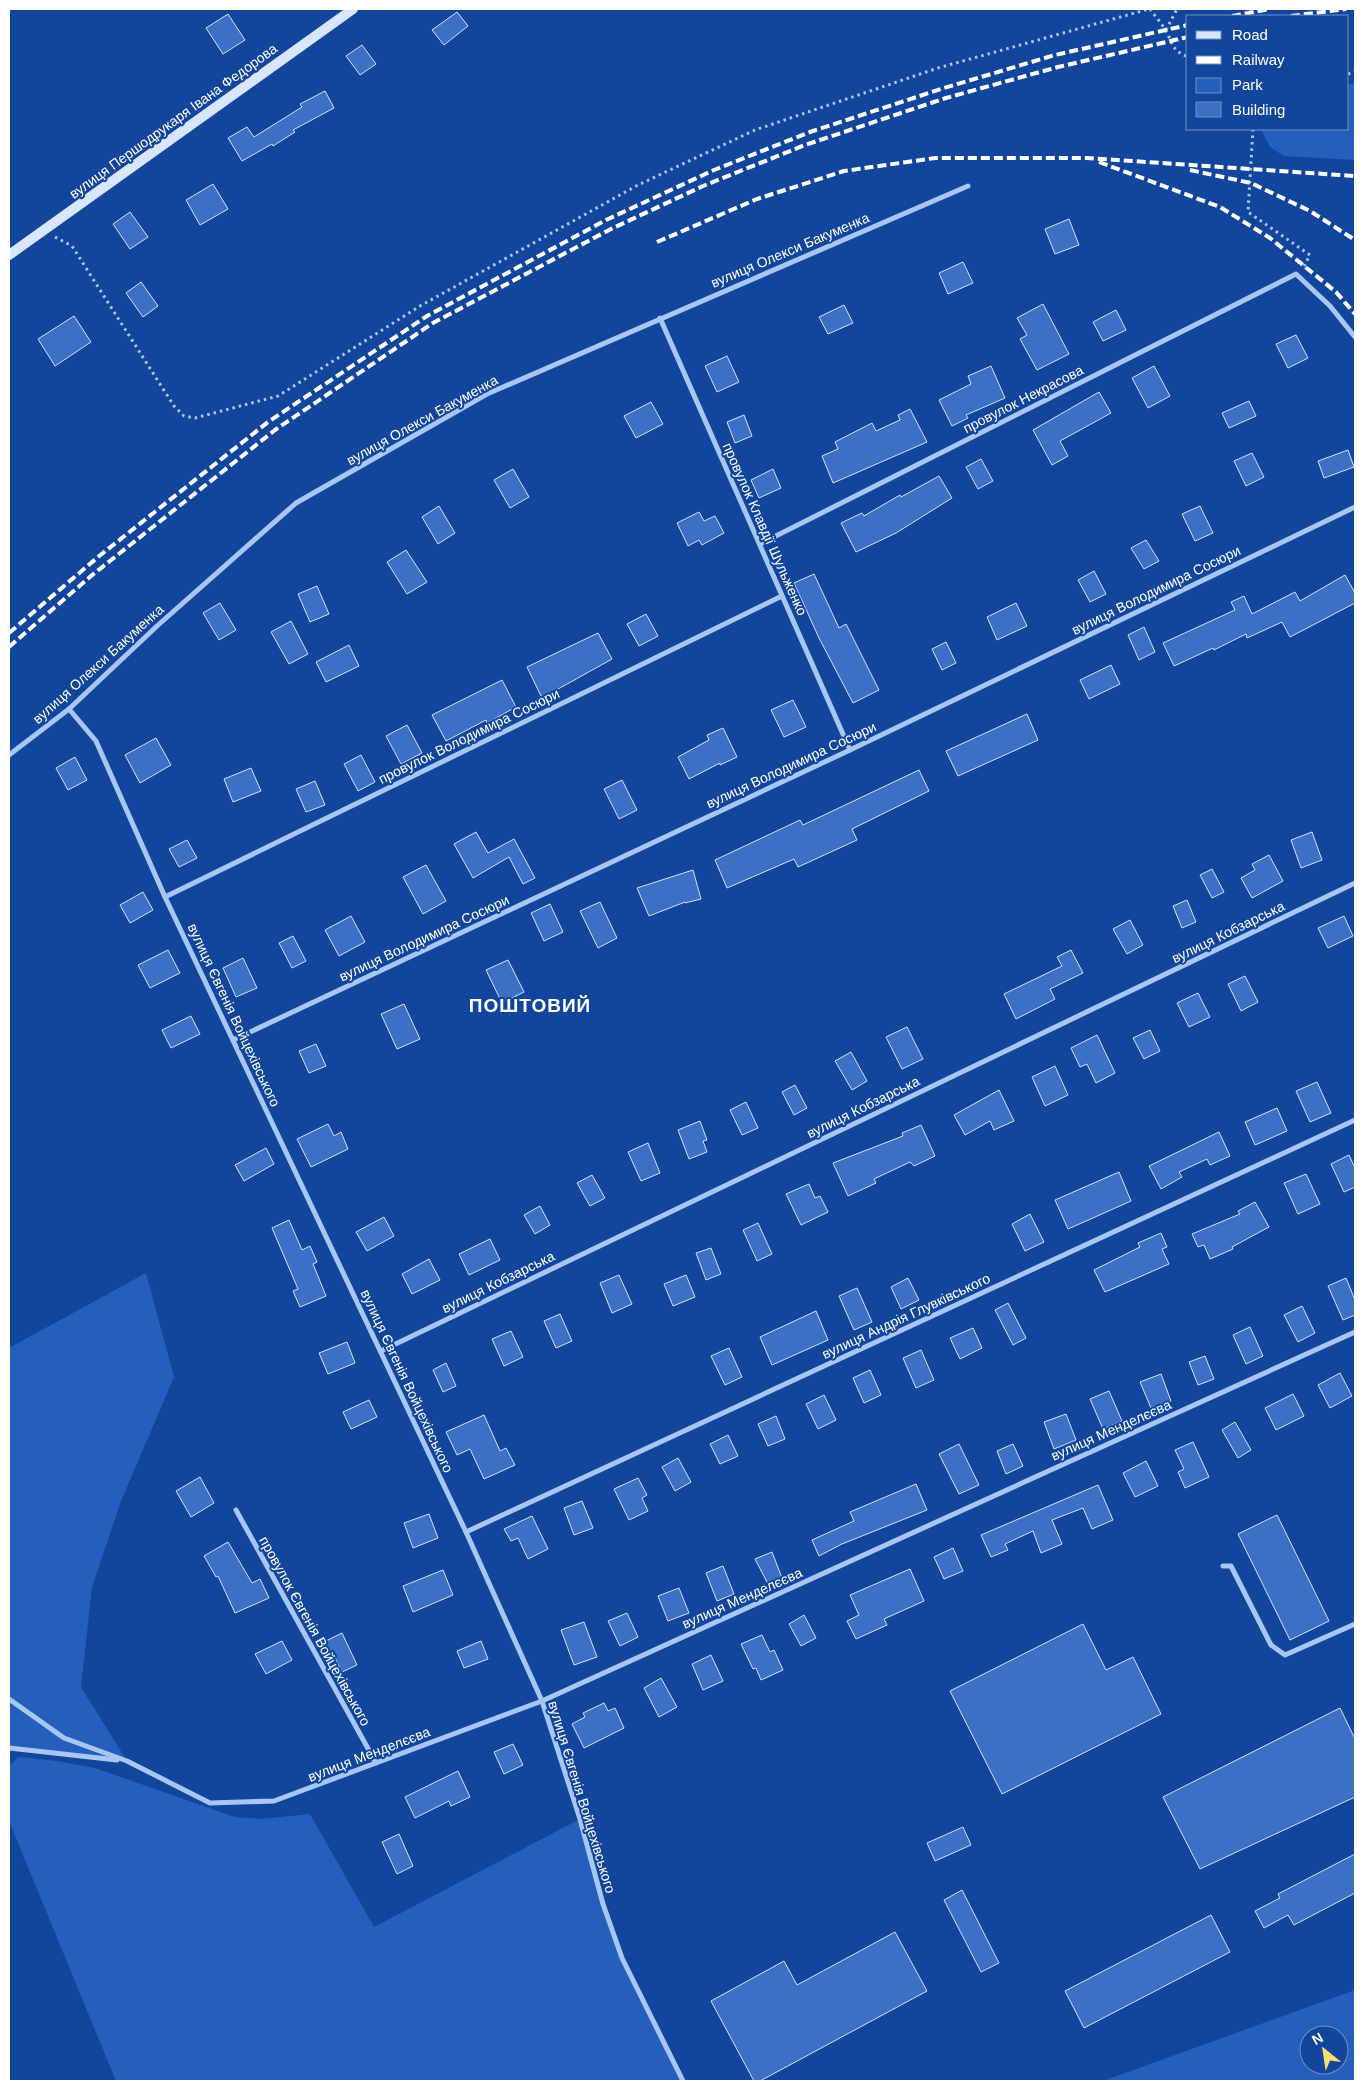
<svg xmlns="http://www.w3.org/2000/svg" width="1364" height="2090" font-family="Helvetica,sans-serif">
  <rect width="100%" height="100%" fill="#12469d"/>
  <g fill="#255fbb" fill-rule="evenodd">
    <path d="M1355,83V160L1284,156L1270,147L1261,129H1348V85Z"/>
    <path d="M146,1273L174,1377L121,1501L92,1587L81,1687L127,1761L9,1748V1348Z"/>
    <path d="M18,1757L57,1761L95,1768L235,1817L262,1819L310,1814L374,1927L580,1819L603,1904L622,1958L683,2081H116L9,1821V1766Z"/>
    <path d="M1355,1990V2081H1103ZM1309,2035H1339V2065H1309Z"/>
  </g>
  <g fill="#3b70c4" stroke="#d1e2fe">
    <path d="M457,12L468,26L444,45L432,30Z"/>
    <path d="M228,14L245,40L223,54L206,28Z"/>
    <path d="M362,45L376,64L360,75L346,56Z"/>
    <path d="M325,91L334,108L293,130L295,132L273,146L272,144L242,161L228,138L247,127L254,137L302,107L300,104Z"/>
    <path d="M213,184L228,209L200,225L186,200Z"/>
    <path d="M130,212L148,237L130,249L113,224Z"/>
    <path d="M1069,219L1079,245L1055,254L1045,229Z"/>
    <path d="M963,262L973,283L948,294L939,273Z"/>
    <path d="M141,282L158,306L143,317L126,293Z"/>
    <path d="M1043,304L1069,354L1037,370L1020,339L1027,335L1017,318Z"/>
    <path d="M844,305L853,323L828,334L819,317Z"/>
    <path d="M1116,310L1126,330L1103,341L1093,322Z"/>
    <path d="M74,316L91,342L55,366L38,339Z"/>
    <path d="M1296,335L1308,358L1288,368L1276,344Z"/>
    <path d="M727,356L739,382L717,392L705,366Z"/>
    <path d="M991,366L1005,398L966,415L968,418L952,426L939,400L971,384L968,376Z"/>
    <path d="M1154,366L1170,396L1148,408L1132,378Z"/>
    <path d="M1099,392L1111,413L1060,441L1068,456L1052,465L1033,430Z"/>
    <path d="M1249,401L1256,416L1229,428L1222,413Z"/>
    <path d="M651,402L663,424L636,438L624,416Z"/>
    <path d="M910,409L927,442L833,483L822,456L838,449L835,442L872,423L876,431L900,420L898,415Z"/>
    <path d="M744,415L752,436L735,443L727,422Z"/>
    <path d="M1348,450L1354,467L1324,478L1318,461Z"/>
    <path d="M1252,453L1264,477L1246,486L1234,461Z"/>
    <path d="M981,459L993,481L978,489L966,467Z"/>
    <path d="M513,469L529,497L510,508L494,480Z"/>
    <path d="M773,469L781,488L759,498L751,480Z"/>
    <path d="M939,476L952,498L896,533L856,552L841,523L862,513L864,516L900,495L901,497Z"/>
    <path d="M439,506L455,533L438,544L422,517Z"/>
    <path d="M1200,506L1213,533L1195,541L1182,514Z"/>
    <path d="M699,512L704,521L715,516L724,533L702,545L699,540L688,546L677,523Z"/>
    <path d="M1146,540L1159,561L1144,569L1131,548Z"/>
    <path d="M406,550L427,582L407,594L387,562Z"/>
    <path d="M1094,571L1106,594L1090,602L1078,580Z"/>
    <path d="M814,574L839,628L846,624L879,690L853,703L819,638L794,583Z"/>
    <path d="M1345,575L1355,593V603L1290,637L1282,622L1247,638L1246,634L1214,650L1213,648L1174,666L1163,643L1235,610L1231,602L1244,596L1252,614L1295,592L1300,601Z"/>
    <path d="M317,586L329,614L310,622L298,594Z"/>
    <path d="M220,603L236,630L219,640L203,613Z"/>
    <path d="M1016,603L1027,626L997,640L987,617Z"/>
    <path d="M646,614L658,636L639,646L627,624Z"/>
    <path d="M291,621L308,654L289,664L271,632Z"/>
    <path d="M1144,627L1155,652L1139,660L1128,635Z"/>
    <path d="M598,633L612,659L542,698L527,667Z"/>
    <path d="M946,642L956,663L942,670L932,649Z"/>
    <path d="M349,645L359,666L326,682L316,662Z"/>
    <path d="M1111,665L1120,684L1089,699L1080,680Z"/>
    <path d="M502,680L516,707L487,723L486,720L446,741L432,715Z"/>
    <path d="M793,700L806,727L784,737L771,710Z"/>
    <path d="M1027,714L1038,740L958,776L946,751Z"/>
    <path d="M407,725L422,753L401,764L386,736Z"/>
    <path d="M723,728L737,757L720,765V763L689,779L678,757L709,740L707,735Z"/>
    <path d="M156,738L171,765L140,783L125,755Z"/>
    <path d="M361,755L375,782L358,791L344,764Z"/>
    <path d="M75,757L87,780L68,790L56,768Z"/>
    <path d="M251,768L261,791L233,802L224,779Z"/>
    <path d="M919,770L929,791L852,829L857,840L798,867L794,859L727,888L715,860L800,820L803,825Z"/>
    <path d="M622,780L637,810L619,819L604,789Z"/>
    <path d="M315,781L325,805L306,812L296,789Z"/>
    <path d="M476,832L488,853L514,839L535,878L523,884L509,857L473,878L454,844Z"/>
    <path d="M1312,832L1322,860L1301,868L1291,840Z"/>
    <path d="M187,840L197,858L179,867L169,849Z"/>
    <path d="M1269,855L1283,881L1252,898L1241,878L1255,870L1252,864Z"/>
    <path d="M426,865L446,901L423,914L403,877Z"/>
    <path d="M1212,869L1224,892L1212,898L1200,875Z"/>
    <path d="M693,870L701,899L685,903V902L649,916L637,888Z"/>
    <path d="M143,892L153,910L130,923L120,905Z"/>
    <path d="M1187,900L1196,922L1182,928L1173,906Z"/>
    <path d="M600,902L617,938L598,948L580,911Z"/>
    <path d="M550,904L563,932L544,941L531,913Z"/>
    <path d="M351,916L365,942L339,956L325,930Z"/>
    <path d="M1344,916L1353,936L1328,948L1318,928Z"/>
    <path d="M1130,920L1143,945L1127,954L1113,929Z"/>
    <path d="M293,936L306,961L292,968L279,943Z"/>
    <path d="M168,950L180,973L150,988L138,965Z"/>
    <path d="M1071,950L1083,973L1050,989L1055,999L1016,1019L1004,994L1062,966L1057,957Z"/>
    <path d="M243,958L257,988L236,997L223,968Z"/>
    <path d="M508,960L524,992L502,1003L486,970Z"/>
    <path d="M1245,976L1258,1002L1241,1011L1228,984Z"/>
    <path d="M1198,993L1210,1017L1189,1027L1177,1003Z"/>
    <path d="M404,1004L420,1039L397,1049L381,1014Z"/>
    <path d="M191,1016L200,1034L171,1048L162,1030Z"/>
    <path d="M907,1027L923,1059L902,1069L886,1037Z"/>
    <path d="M1150,1030L1160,1051L1144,1059L1133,1038Z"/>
    <path d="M1097,1035L1115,1073L1096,1083L1087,1064L1080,1067L1071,1048Z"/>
    <path d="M316,1044L326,1066L309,1073L299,1051Z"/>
    <path d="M851,1052L867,1081L852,1090L835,1061Z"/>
    <path d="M1055,1066L1068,1095L1045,1106L1032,1077Z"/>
    <path d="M1317,1082L1331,1113L1310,1122L1296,1091Z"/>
    <path d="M795,1085L807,1108L794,1115L782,1092Z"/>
    <path d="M999,1090L1014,1121L994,1130L990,1121L965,1135L954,1115Z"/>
    <path d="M746,1102L758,1128L742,1135L730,1110Z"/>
    <path d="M1277,1108L1287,1131L1255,1145L1245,1122Z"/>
    <path d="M700,1121L707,1140L703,1141L707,1152L689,1159L678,1130Z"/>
    <path d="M328,1124L334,1136L341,1132L348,1149L311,1167L297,1139Z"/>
    <path d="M921,1125L935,1156L914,1166L910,1162L874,1179L876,1183L848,1196L833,1163L903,1136L902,1133Z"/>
    <path d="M1219,1132L1230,1156L1210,1165L1207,1159L1179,1172L1182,1177L1161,1189L1149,1166Z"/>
    <path d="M648,1143L660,1173L641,1181L628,1152Z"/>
    <path d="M266,1148L274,1164L244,1181L235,1165Z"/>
    <path d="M1349,1155L1355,1168V1187L1344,1192L1331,1164Z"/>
    <path d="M1119,1172L1131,1201L1068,1229L1055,1200Z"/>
    <path d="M1306,1174L1320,1204L1298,1214L1284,1183Z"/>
    <path d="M592,1175L605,1198L590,1206L577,1183Z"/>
    <path d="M809,1184L815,1198L820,1196L828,1212L801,1225L786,1194Z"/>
    <path d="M1255,1202L1269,1227L1232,1247L1233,1249L1210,1259L1204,1245L1198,1247L1192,1234L1240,1214L1238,1211Z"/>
    <path d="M540,1206L550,1225L535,1234L524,1215Z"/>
    <path d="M1030,1214L1044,1242L1025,1251L1012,1224Z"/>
    <path d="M384,1217L394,1236L367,1251L356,1232Z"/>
    <path d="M289,1220L302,1250L310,1246L317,1262L313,1264L326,1296L300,1307L293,1291L298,1289L272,1228Z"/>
    <path d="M758,1223L772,1254L757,1261L743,1230Z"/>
    <path d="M1161,1233L1167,1247L1162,1249L1169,1264L1105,1292L1094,1270L1140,1247L1138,1243Z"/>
    <path d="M490,1239L500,1260L469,1275L459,1254Z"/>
    <path d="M711,1248L721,1274L706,1280L696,1253Z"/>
    <path d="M429,1259L440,1280L412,1294L402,1274Z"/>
    <path d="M619,1275L632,1304L612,1313L600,1283Z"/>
    <path d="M686,1275L695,1297L673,1306L664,1284Z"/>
    <path d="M908,1278L919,1300L901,1309L891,1287Z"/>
    <path d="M1346,1278L1355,1300V1315L1343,1320L1328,1286Z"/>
    <path d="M857,1288L872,1322L854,1330L839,1296Z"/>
    <path d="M1008,1303L1026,1338L1013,1345L995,1310Z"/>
    <path d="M1302,1306L1315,1333L1298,1342L1284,1315Z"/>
    <path d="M816,1311L828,1340L772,1365L760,1337Z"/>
    <path d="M560,1314L572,1341L556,1348L544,1321Z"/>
    <path d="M1250,1327L1263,1356L1246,1364L1233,1335Z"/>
    <path d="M973,1328L982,1348L960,1359L950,1338Z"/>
    <path d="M511,1331L523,1357L504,1366L492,1339Z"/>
    <path d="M347,1342L355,1363L328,1374L319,1353Z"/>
    <path d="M729,1348L742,1377L725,1385L711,1356Z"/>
    <path d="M921,1350L934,1380L916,1388L903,1358Z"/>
    <path d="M1205,1356L1214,1379L1198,1385L1189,1362Z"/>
    <path d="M446,1363L456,1386L443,1392L433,1370Z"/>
    <path d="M870,1370L881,1395L864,1403L853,1378Z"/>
    <path d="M1340,1373L1352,1396L1330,1408L1318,1385Z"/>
    <path d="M1161,1374L1171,1401L1151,1408L1140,1382Z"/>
    <path d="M1109,1391L1122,1421L1103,1429L1090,1399Z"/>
    <path d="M1293,1394L1304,1416L1276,1430L1265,1408Z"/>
    <path d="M824,1395L836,1420L818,1429L806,1404Z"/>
    <path d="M369,1400L377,1417L351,1429L343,1412Z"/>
    <path d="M1066,1414L1076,1440L1054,1449L1044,1422Z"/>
    <path d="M484,1415L500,1451L506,1448L515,1465L484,1479L470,1449L457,1455L446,1432Z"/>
    <path d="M776,1416L785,1439L768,1446L758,1424Z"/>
    <path d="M1235,1422L1251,1450L1238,1458L1222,1430Z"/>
    <path d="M728,1435L738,1456L720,1464L710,1444Z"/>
    <path d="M1193,1442L1209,1477L1185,1488L1178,1472L1184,1469L1175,1450Z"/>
    <path d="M959,1444L979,1485L959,1494L939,1454Z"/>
    <path d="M1013,1444L1023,1466L1006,1474L997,1451Z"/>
    <path d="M678,1458L691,1482L675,1491L662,1467Z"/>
    <path d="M1146,1461L1158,1486L1135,1497L1123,1473Z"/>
    <path d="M200,1477L214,1503L191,1517L176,1491Z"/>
    <path d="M638,1478L647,1495L642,1498L648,1511L629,1520L614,1489Z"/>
    <path d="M916,1484L927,1510L842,1544L819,1556L812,1540L854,1521L850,1512Z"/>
    <path d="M1098,1485L1113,1520L1092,1529L1083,1508L1052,1520L1062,1544L1041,1553L1033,1531L1005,1544L1008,1550L991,1557L981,1535Z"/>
    <path d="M582,1501L593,1528L574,1535L564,1508Z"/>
    <path d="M429,1514L438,1538L413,1548L404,1523Z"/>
    <path d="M1277,1515L1329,1621L1290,1640L1238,1534Z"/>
    <path d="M532,1516L548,1549L528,1559L518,1538L511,1541L504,1529Z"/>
    <path d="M228,1542L252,1583L260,1579L269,1598L235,1613L218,1576L216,1577L204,1556Z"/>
    <path d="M953,1548L963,1571L944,1579L934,1557Z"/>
    <path d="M772,1552L782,1578L768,1584L755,1559Z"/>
    <path d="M723,1566L734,1594L717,1601L706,1573Z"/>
    <path d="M910,1569L924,1601L884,1619L887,1625L856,1639L847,1621L859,1615L850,1595Z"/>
    <path d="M443,1570L453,1595L413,1612L403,1586Z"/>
    <path d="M679,1588L689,1613L668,1621L658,1596Z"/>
    <path d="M627,1613L638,1637L620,1646L608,1621Z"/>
    <path d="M804,1615L816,1638L801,1646L789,1624Z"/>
    <path d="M584,1622L597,1657L574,1665L561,1630Z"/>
    <path d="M1083,1624L1106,1670L1133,1657L1161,1714L1002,1794L950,1691Z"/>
    <path d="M342,1633L357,1665L342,1672L334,1656L328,1659L320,1644Z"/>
    <path d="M762,1635L770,1652L774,1650L783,1670L761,1680L756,1668L753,1669L741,1644Z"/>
    <path d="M282,1641L292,1660L266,1674L255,1654Z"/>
    <path d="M481,1641L488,1659L464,1668L457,1651Z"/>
    <path d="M711,1655L723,1681L703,1690L692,1664Z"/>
    <path d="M661,1678L677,1707L659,1717L644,1688Z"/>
    <path d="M604,1703L608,1711L615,1708L624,1728L584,1748L572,1724L585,1717L583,1713Z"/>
    <path d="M1340,1708L1355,1739V1797L1200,1869L1163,1797Z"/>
    <path d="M513,1744L523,1765L504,1774L494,1752Z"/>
    <path d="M458,1771L470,1797L451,1806L449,1801L415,1818L405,1797Z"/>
    <path d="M963,1827L971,1845L935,1861L927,1843Z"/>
    <path d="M399,1834L413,1866L397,1874L382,1842Z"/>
    <path d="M1355,1854V1893L1294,1925L1288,1915L1264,1928L1255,1911L1280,1898L1278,1894Z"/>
    <path d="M962,1890L999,1963L981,1972L944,1900Z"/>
    <path d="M1211,1915L1230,1952L1084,2028L1065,1991Z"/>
    <path d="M895,1932L927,1991L760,2081H754L711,2001L784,1961L797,1985Z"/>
  </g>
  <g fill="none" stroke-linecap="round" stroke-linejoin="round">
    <g stroke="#a8c6f4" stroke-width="3" stroke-dasharray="2.5 4" stroke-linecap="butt">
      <path d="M1150,9C1154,15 1160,21 1164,28C1174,43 1169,49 1188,57"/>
      <path d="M1166,30L1177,9"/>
      <path d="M1348,74L1355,71"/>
      <path d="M1253,129L1248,212L1310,255L1304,266"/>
      <path d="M55,237L72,246L174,406L184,416L195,418L278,396L420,306L638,185L755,130L938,68L1149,9"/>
    </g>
    <g stroke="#a8c6f4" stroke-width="5">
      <path d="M660,318L850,750"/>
      <path d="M760,544L1296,274L1330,306L1355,337"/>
      <path d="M69,709L96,741L165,897L466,1532L542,1701L580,1819L603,1904L622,1958L683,2081"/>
      <path d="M9,755L69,709L157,626L296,503L487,394L968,186"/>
      <path d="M165,897L782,596"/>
      <path d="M233,1040L850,750L1355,507"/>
      <path d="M381,1351L1355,883"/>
      <path d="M236,1510L376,1763"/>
      <path d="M466,1532L1355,1120"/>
      <path d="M1223,1566H1231L1271,1645L1285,1655L1355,1624"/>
      <path d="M9,1699L64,1738L127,1761L210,1803L274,1801L542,1701L1355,1332"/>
      <path d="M9,1748L117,1760"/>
    </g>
    <path stroke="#d8e6fd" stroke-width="10" d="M9,255L353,9"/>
    <g stroke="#fff" stroke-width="4" stroke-dasharray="9 4" stroke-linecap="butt">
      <path d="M1232,16L1270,9"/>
      <path d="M1291,16L1346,9"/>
      <path d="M1099,162L1220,207L1270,238L1336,292L1355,314"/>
      <path d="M1190,170L1251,183L1310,211L1355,240"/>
      <path d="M657,242L757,199L844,171L935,158H1087L1355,176"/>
      <path d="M9,633L98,557L268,422L427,316L606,220L714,170L810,132L944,88L1055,55L1188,25"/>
      <path d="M9,647L91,576L275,430L433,323L611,229L703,186L805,145L946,98L1058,67L1188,37"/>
    </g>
  </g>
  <g text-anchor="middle" stroke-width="4" stroke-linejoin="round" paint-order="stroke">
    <g font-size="14" fill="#fff" stroke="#12469d">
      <text transform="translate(173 121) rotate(-36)" y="5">вулиця Першодрукаря Івана Федорова</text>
      <text transform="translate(790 250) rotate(-23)" y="5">вулиця Олекси Бакуменка</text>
      <text transform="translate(1023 399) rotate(-27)" y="5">провулок Некрасова</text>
      <text transform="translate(422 420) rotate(-29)" y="5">вулиця Олекси Бакуменка</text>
      <text transform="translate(765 529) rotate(66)" y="5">провулок Клавдії Шульженко</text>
      <text transform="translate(1156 590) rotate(-26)" y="5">вулиця Володимира Сосюри</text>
      <text transform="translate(98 664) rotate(-42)" y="5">вулиця Олекси Бакуменка</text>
      <text transform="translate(469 736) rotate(-26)" y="5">провулок Володимира Сосюри</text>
      <text transform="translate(791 765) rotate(-25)" y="5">вулиця Володимира Сосюри</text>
      <text transform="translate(1228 932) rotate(-26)" y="5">вулиця Кобзарська</text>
      <text transform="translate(424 938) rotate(-25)" y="5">вулиця Володимира Сосюри</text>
      <text transform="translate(234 1015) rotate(65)" y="5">вулиця Євгенія Войцехівського</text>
      <text transform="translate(863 1107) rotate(-26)" y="5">вулиця Кобзарська</text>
      <text transform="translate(498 1282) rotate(-26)" y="5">вулиця Кобзарська</text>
      <text transform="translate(906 1316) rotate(-25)" y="5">вулиця Андрія Глувківського</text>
      <text transform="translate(407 1381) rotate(65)" y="5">вулиця Євгенія Войцехівського</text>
      <text transform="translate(1111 1430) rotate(-24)" y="5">вулиця Менделєєва</text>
      <text transform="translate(742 1598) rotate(-24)" y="5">вулиця Менделєєва</text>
      <text transform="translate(315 1631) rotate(61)" y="5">провулок Євгенія Войцехівського</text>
      <text transform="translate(369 1754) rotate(-21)" y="5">вулиця Менделєєва</text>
      <text transform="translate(582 1797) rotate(73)" y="5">вулиця Євгенія Войцехівського</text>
    </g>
    <g font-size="19" font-weight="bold" letter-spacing="1" fill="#fff" stroke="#12469d">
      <text x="530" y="1012">ПОШТОВИЙ</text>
    </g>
  </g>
  <rect width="1364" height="2090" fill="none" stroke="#ffffff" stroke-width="20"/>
  <rect x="1186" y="15" width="162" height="115" fill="#12469d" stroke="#7190c4"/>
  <rect x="1196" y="31" width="25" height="8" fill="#d8e6fd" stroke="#7190c4"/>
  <text x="1232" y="40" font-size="15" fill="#ffffff">Road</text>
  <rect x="1196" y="56" width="25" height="8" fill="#ffffff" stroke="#7190c4"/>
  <text x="1232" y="65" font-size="15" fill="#ffffff">Railway</text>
  <rect x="1196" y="78" width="25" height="15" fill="#255fbb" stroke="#7190c4"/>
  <text x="1232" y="90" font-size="15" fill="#ffffff">Park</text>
  <rect x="1196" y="102" width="25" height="15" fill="#3b70c4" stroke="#7190c4"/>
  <text x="1232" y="115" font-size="15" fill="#ffffff">Building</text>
  <g transform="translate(1324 2050) rotate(330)"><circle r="24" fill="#12469d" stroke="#7190c4"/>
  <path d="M0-4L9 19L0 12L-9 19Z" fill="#ffde6c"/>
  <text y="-8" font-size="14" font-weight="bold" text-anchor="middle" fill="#ffffff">N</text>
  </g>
</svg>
